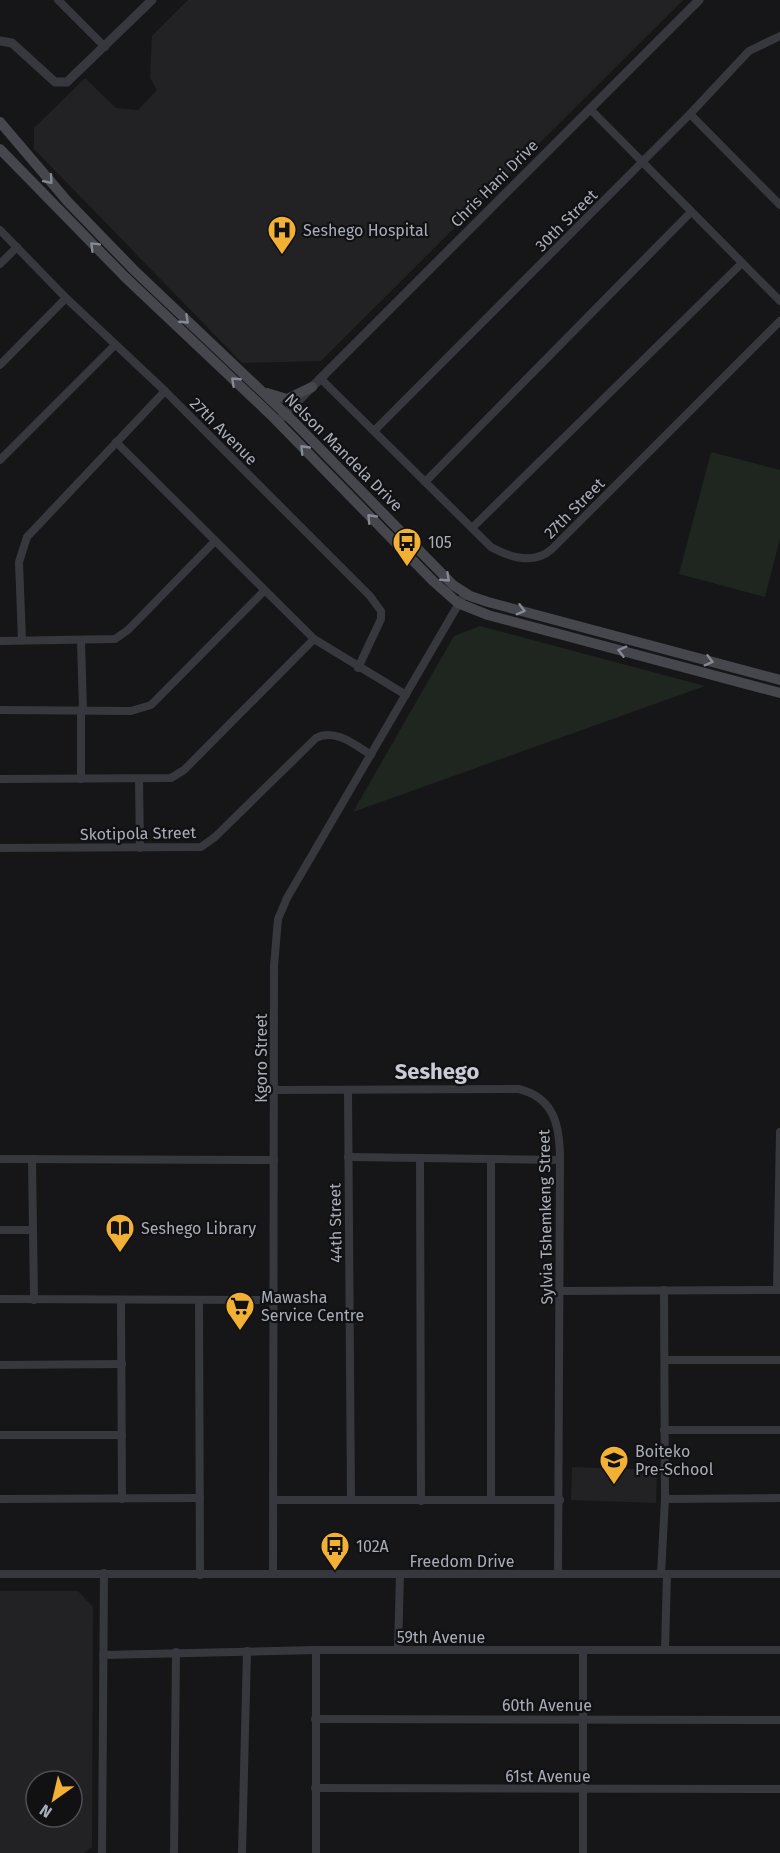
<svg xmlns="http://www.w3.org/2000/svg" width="780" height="1853" font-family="'Fira Sans',sans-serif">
  <rect width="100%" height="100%" fill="#161618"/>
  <g fill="#222225" fill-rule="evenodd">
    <path d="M188,0H683L321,361L242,363L34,149V128L85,78L116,108L138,110L157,90L150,78L152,36Z"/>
    <path d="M572,1467L657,1470L656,1503L571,1500Z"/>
    <path d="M0,1591H78L93,1607L92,1847L84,1853H0ZM36,1781H72V1817H36Z"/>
  </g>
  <g fill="#1e261f">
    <path d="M711,452L780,470V539L765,597L679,574Z"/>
    <path d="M480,626L705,686L353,812L454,636Z"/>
  </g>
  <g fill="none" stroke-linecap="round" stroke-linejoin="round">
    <g stroke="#37383d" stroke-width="8">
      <path d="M58,0L105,47"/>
      <path d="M591,110L780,301"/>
      <path d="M690,114L780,205"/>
      <path d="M0,230L66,298L165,391L370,596L381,611V619L358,668"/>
      <path d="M0,264L17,247"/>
      <path d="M0,365L66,298"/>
      <path d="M320,378L491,547C511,558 534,565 552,549L780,321"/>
      <path d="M375,430L690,114L749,51L780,36"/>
      <path d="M116,442L314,639L406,695"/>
      <path d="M0,460L115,345"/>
      <path d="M425,482L691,212"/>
      <path d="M472,528L742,263"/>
      <path d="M22,640L19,562L27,537L165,391"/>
      <path d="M0,641L115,639L128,630L214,542"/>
      <path d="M81,641L83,710"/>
      <path d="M0,710L131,711L151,705L264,591"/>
      <path d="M81,710V779"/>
      <path d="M0,779L171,778L184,770L314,639"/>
      <path d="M139,780L140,848"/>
      <path d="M0,848L201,847L215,837L316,738C335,728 355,745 371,755"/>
      <path d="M274,1090L519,1089C555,1098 560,1127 560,1160L558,1574"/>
      <path d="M348,1090L351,1500"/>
      <path d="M348,1157L560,1160"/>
      <path d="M0,1159L274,1160"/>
      <path d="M32,1159L34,1300"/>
      <path d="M420,1159L421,1501"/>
      <path d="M0,1230H33"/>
      <path d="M777,1290L780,1132"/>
      <path d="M560,1291L780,1290"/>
      <path d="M0,1299L275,1300"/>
      <path d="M199,1300L200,1575"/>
      <path d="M121,1301L122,1499"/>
      <path d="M666,1360H780"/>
      <path d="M0,1365L122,1364"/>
      <path d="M664,1430H780"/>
      <path d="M0,1435H122"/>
      <path d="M0,1499L200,1498"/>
      <path d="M665,1499L780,1498"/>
      <path d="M274,1500H560"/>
      <path d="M491,1500V1160"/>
      <path d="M0,1574H780"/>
      <path d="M273,1574L274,966L278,919L287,898L465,593"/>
      <path d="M661,1574L665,1499L664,1290"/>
      <path d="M398,1650L400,1574"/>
      <path d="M665,1650L667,1574"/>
      <path d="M583,1651V1853"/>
      <path d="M103,1655L316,1650H780"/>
      <path d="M315,1719L780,1720"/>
      <path d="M315,1788L780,1789"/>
      <path d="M102,1853L104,1573"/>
      <path d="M174,1853L176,1652"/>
      <path d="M242,1853L247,1651"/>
      <path d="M316,1853V1650"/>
    </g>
    <g stroke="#37383d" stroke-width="9">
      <path d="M0,41L12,43L55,82H67L152,0"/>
      <path d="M281,418L699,0"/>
    </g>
    <g stroke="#45474d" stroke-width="10">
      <path d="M0,122L68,202L133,269L293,421L453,585L470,596L488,602L780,680"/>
      <path d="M0,149L125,277L272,416L433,581L458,603L488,615L780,693"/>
      <path d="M267,393L287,399L312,387"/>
    </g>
  </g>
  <defs><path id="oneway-chevron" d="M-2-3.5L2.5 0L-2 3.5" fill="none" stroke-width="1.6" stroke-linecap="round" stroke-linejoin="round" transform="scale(1.5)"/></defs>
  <g stroke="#858993">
    <use href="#oneway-chevron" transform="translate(49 180) rotate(49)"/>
    <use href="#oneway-chevron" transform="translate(94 246) rotate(-135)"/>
    <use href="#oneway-chevron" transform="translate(185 320) rotate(43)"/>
    <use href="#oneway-chevron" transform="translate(235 381) rotate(-137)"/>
    <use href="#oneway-chevron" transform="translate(304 449) rotate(-134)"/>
    <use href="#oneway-chevron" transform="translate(371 518) rotate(-134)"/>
    <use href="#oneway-chevron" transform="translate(446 578) rotate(43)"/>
    <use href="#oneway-chevron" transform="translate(521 610) rotate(15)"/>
    <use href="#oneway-chevron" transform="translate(622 651) rotate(-165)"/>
    <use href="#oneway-chevron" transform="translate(709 661) rotate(15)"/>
  </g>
  <defs>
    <g id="hospital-pin" transform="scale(1.5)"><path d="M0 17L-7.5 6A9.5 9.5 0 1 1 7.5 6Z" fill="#f2b134" stroke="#111113"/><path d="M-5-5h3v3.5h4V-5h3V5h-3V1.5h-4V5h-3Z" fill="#111"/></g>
    <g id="bus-pin" transform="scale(1.5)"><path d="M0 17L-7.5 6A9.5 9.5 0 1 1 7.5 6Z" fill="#f2b134" stroke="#111113"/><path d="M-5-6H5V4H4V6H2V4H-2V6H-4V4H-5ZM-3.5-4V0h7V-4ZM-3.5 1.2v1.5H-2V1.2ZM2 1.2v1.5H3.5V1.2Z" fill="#111"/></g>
    <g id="library-pin" transform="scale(1.5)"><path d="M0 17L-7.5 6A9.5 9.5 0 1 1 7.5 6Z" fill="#f2b134" stroke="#111113"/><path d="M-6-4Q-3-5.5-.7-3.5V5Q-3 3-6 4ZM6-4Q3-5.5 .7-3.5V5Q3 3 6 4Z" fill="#111"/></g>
    <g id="supermarket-pin" transform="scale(1.5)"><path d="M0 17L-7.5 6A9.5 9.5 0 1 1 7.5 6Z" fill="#f2b134" stroke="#111113"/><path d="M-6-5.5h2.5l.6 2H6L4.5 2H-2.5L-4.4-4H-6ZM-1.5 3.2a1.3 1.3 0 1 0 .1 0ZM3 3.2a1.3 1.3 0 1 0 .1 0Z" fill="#111"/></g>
    <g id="school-pin" transform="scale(1.5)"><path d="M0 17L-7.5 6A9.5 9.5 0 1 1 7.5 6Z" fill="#f2b134" stroke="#111113"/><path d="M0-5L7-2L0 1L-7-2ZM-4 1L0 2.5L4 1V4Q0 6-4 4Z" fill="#111"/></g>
  </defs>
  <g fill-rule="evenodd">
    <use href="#hospital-pin" x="282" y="230"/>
    <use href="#bus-pin" x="407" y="542"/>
    <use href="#library-pin" x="120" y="1228"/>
    <use href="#supermarket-pin" x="240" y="1306"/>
    <use href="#school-pin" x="614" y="1460"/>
    <use href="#bus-pin" x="335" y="1546"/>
  </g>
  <g text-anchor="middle" stroke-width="4.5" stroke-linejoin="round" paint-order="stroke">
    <g font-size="16" fill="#a8adb8" stroke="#111113">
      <text transform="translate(494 183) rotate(-45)" y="6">Chris Hani Drive</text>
      <text transform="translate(566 220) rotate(-45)" y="6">30th Street</text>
      <text transform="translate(224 431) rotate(45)" y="6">27th Avenue</text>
      <text transform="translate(344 452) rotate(45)" y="6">Nelson Mandela Drive</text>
      <text transform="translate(574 508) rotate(-45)" y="6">27th Street</text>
      <text transform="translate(138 833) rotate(-1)" y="6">Skotipola Street</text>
      <text transform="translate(261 1058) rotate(-90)" y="6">Kgoro Street</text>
      <text transform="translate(545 1217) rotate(-91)" y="6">Sylvia Tshemkeng Street</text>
      <text transform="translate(335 1223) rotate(-91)" y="6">44th Street</text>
      <text x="462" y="1567">Freedom Drive</text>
      <text x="441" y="1643">59th Avenue</text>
      <text x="547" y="1711">60th Avenue</text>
      <text x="548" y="1782">61st Avenue</text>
    </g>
    <g font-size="16" fill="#a8adb8" stroke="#111113" text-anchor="start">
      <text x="303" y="236">Seshego Hospital</text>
      <text x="428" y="548">105</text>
      <text x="141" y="1234">Seshego Library</text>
      <text x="261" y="1303">Mawasha<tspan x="261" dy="18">Service Centre</tspan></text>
      <text x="635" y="1457">Boiteko<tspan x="635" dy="18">Pre-School</tspan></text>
      <text x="356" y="1552">102A</text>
    </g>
    <g font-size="22" font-weight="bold" fill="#c9ccd4" stroke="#111113">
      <text x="437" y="1079">Seshego</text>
    </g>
  </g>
  <g transform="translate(54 1799) rotate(214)"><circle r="28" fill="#111113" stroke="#4d4f55" stroke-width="1.5"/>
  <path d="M0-4.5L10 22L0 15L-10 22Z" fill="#f2b134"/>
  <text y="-9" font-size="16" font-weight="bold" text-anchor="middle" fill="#a8adb8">N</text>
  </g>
</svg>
